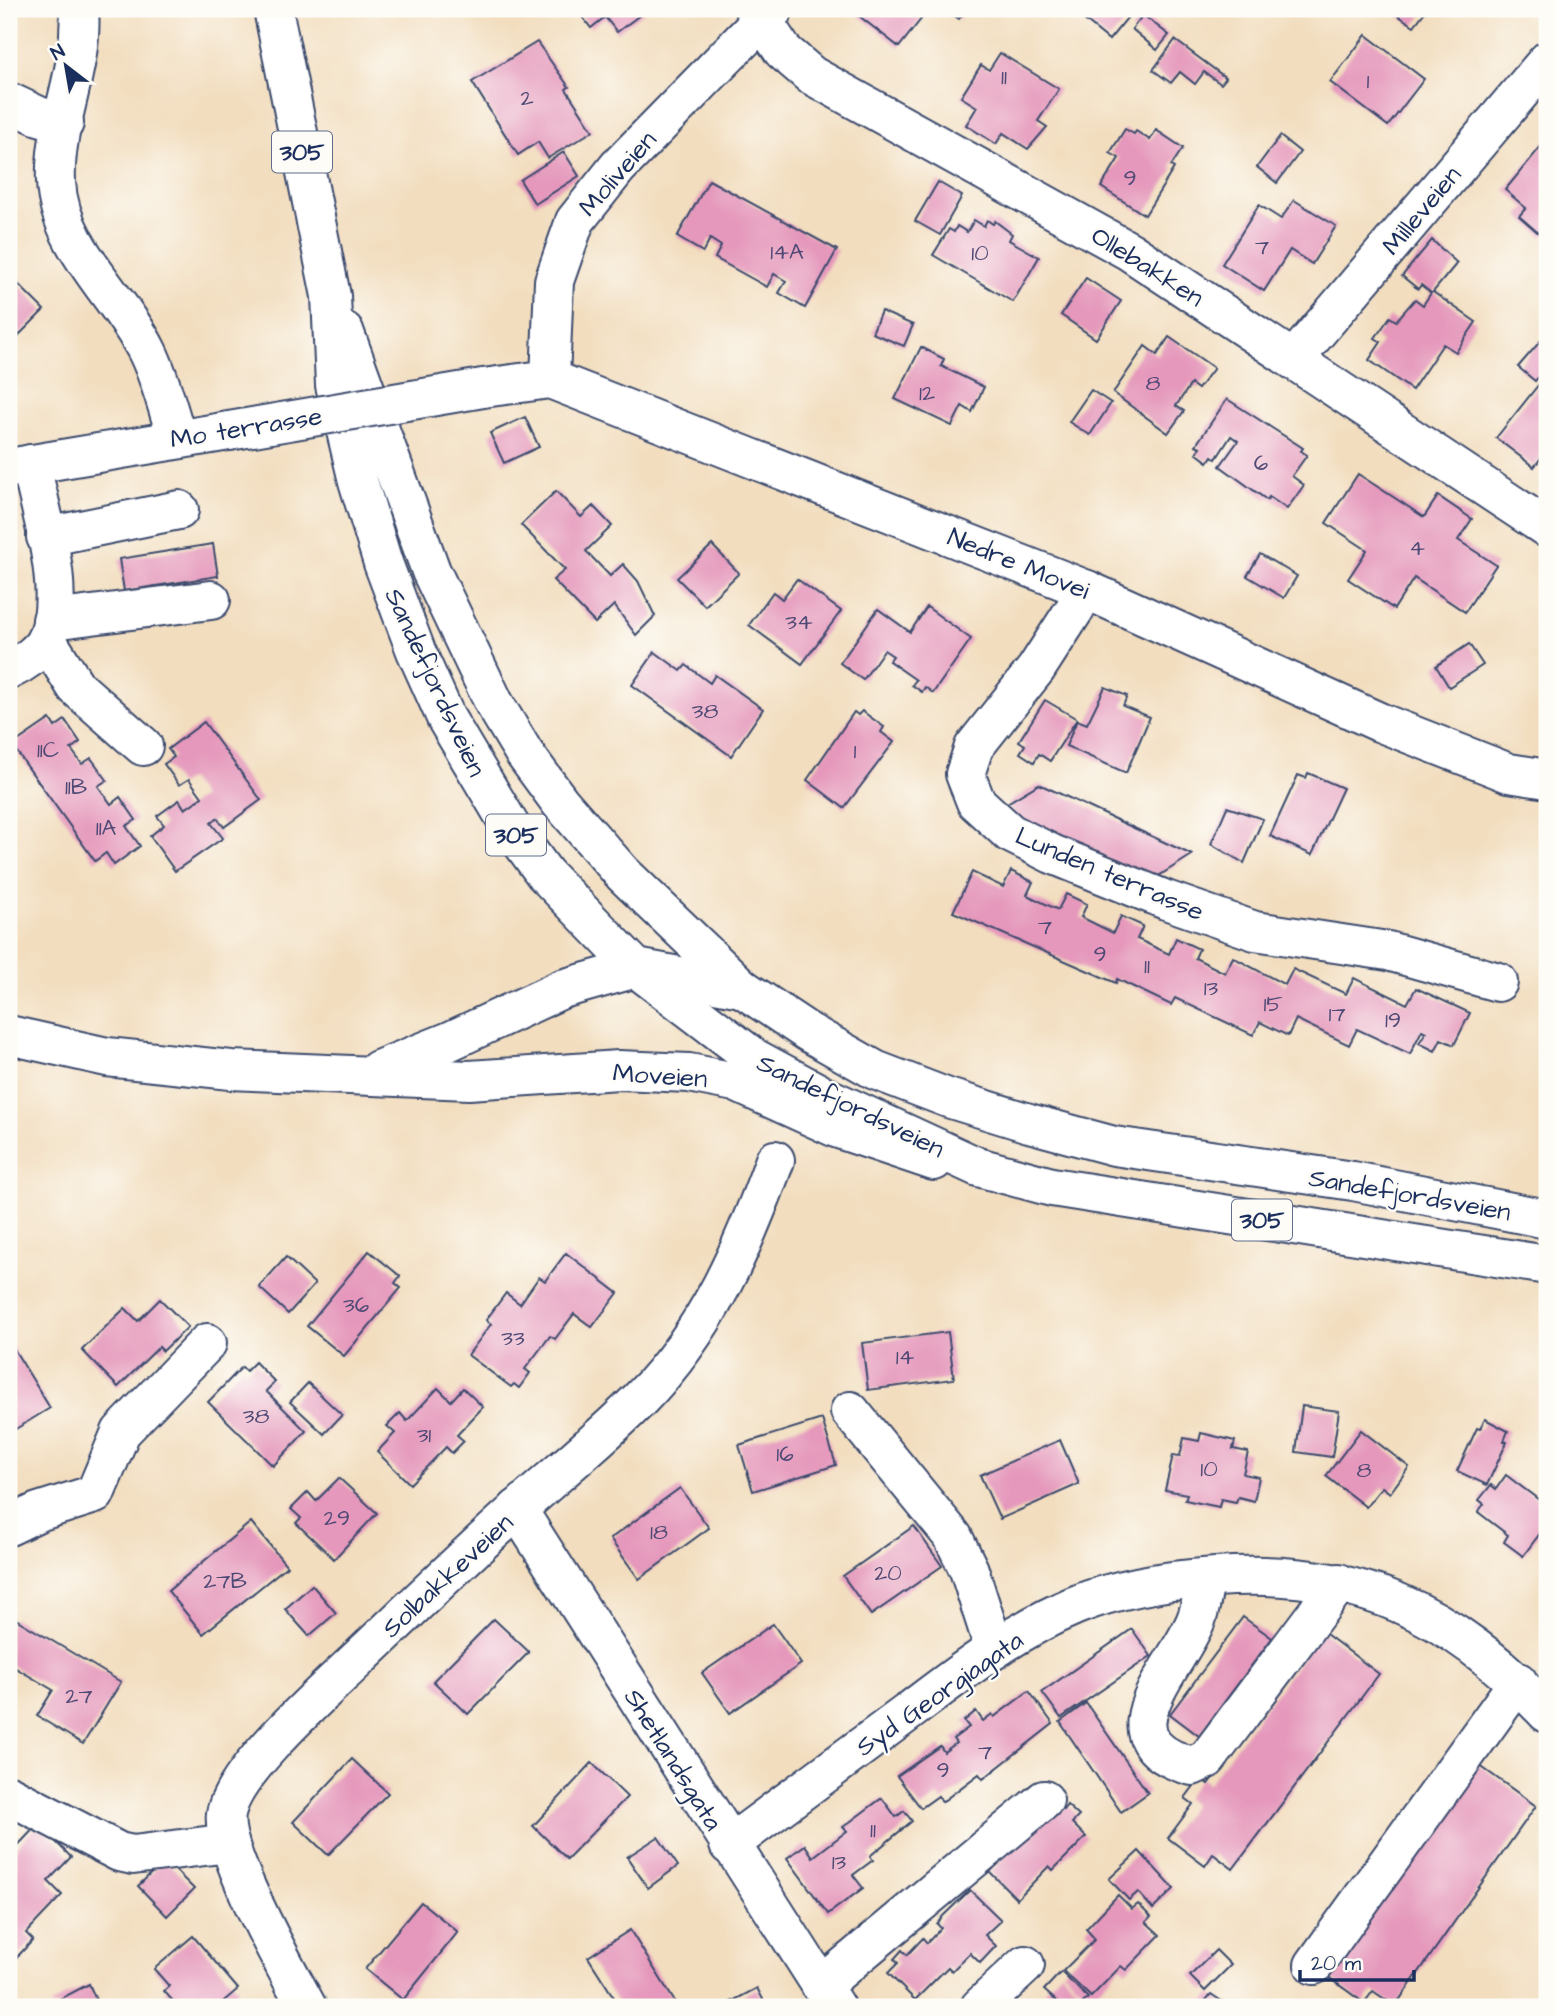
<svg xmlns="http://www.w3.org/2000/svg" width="1556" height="2016" font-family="'Architects Daughter',sans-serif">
  <rect width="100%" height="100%" fill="#fdfcf7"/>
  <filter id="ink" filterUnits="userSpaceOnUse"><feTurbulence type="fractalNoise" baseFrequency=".0143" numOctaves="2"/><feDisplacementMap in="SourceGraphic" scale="14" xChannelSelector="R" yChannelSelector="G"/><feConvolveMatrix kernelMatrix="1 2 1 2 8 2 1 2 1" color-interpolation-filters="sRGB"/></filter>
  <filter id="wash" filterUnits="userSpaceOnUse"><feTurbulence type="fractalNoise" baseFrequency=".00686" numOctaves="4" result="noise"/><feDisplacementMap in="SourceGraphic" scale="28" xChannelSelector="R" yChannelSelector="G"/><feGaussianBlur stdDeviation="1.57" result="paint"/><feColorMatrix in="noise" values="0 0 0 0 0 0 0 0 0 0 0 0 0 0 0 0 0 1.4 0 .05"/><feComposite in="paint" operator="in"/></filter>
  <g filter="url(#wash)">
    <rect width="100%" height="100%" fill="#f2ddbe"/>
    <g id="blocks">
      <g fill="#e598bb">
        <path d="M576,9H648L617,32L605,17L591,28Z"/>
        <path d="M850,9H929L899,47Z"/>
        <path d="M945,9H967L959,19Z"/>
        <path d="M1071,9H1117L1128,17L1109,40Z"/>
        <path d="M1388,9H1427L1414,26Z"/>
        <path d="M1143,15L1169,35L1157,50L1132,29Z"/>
        <path d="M1366,35L1424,79L1388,126L1330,82Z"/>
        <path d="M1175,40L1226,78L1221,84L1204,72L1195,84L1180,72L1171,83L1153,70Z"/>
        <path d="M537,42L569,87L566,89L593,131L548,158L538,142L518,155L472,82Z"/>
        <path d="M1000,53L1059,89L1038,121L1047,127L1028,149L1003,133L996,144L966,125L977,107L961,97L981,65L989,70Z"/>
        <path d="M1125,129L1134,134L1136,131L1150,140L1156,130L1183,148L1171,166L1174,168L1145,215L1101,187L1119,158L1110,153Z"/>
        <path d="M1280,136L1300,152L1277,183L1257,167Z"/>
        <path d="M1547,139V231L1543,237L1519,216L1526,208L1505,190Z"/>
        <path d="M564,152L579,176L535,204L520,180Z"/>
        <path d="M709,180L837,250L805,308L779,293L786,281L774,274L767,287L715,258L721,246L710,239L703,252L677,237Z"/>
        <path d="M938,182L962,196L940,235L915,221Z"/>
        <path d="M1294,200L1336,226L1312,264L1290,250L1264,291L1222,264L1259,205L1281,219Z"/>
        <path d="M974,220L984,226L987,220L993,224L995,221L1012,234L1009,240L1039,257L1013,302L933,255L949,229L954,232L957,226L967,232Z"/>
        <path d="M1432,240L1457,263L1433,292L1476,322L1456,352L1443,344L1412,390L1369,360L1381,342L1375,338L1390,317L1396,321L1415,299L1423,305L1431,293L1421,285L1418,289L1402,276Z"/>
        <path d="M9,275L44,310L9,345Z"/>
        <path d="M1086,278L1121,301L1096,339L1061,315Z"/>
        <path d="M881,311L913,325L904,346L872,333Z"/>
        <path d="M1169,337L1214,368L1198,389L1191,384L1176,406L1184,411L1168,433L1113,393L1145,346L1157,355Z"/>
        <path d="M1543,338L1547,341V366L1535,381L1518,367Z"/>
        <path d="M921,347L944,359L941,366L984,387L972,412L962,406L952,426L895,399Z"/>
        <path d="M1547,374V450L1534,467L1496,438Z"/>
        <path d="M1091,390L1111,403L1090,435L1069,422Z"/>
        <path d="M1227,399L1303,448L1301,451L1307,455L1292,476L1304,485L1287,509L1269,497L1267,500L1220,466L1238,441L1231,436L1216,459L1212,456L1208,462L1196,453L1200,447L1196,445Z"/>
        <path d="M525,417L539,447L504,463L490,433Z"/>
        <path d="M1358,474L1424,517L1438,496L1472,519L1458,540L1496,565L1465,612L1414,578L1394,609L1348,579L1367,550L1326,523Z"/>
        <path d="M556,491L581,517L593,506L612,526L586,551L610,576L623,564L638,581L655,616L636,635L614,605L595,623L553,580L565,570L521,525Z"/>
        <path d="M213,544L218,576L124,591L119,559Z"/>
        <path d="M712,545L739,573L705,606L677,578Z"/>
        <path d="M1260,554L1297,576L1284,598L1247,576Z"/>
        <path d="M797,579L841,611L802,664L749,625L773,592L782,599Z"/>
        <path d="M927,607L971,639L933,693L925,687L922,692L912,685L916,680L889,661L893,656L884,650L863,680L840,663L878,609L910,632Z"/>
        <path d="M1469,644L1483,665L1449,687L1436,666Z"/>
        <path d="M655,652L681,671L686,665L710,683L715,675L763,709L731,756L632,685Z"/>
        <path d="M1105,687L1127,696L1123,706L1150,717L1126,773L1066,746L1077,720L1087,724Z"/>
        <path d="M1045,700L1077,719L1050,761L1039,754L1034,762L1020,753L1025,745L1019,741Z"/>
        <path d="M862,711L884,727L881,732L894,742L844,808L807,780L854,712L858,715Z"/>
        <path d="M50,719L55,727L65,720L80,742L71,749L82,764L91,758L107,780L98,786L111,804L120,797L136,820L126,826L140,846L114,865L106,853L95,861L12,745Z"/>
        <path d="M204,722L261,800L224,827L217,818L211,823L223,838L175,871L150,836L164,825L157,816L179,800L185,809L202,797L189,779L179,785L164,764L174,757L168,749Z"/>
        <path d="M1308,773L1343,788L1312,855L1270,836L1298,775L1306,778Z"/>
        <path d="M1039,784L1192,855L1152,880L1016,818L1007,803Z"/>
        <path d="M1227,807L1263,819L1244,863L1211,844Z"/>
        <path d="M1011,871L1033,882L1027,895L1058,910L1066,894L1087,904L1081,917L1113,933L1121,916L1143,926L1137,939L1169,954L1176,938L1199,949L1195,958L1225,973L1233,957L1285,985L1293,969L1346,994L1354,978L1407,1004L1416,988L1470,1013L1454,1045L1441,1039L1435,1051L1419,1043L1426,1032L1422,1030L1410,1054L1357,1029L1349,1045L1296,1019L1288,1036L1260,1022L1253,1035L1175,998L1171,1005L1117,979L1116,983L953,912L972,872L1003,887Z"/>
        <path d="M369,1251L400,1276L395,1283L401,1288L344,1356L307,1326Z"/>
        <path d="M566,1253L618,1293L592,1327L574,1314L555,1339L550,1336L525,1369L530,1373L519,1388L514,1384L511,1387L468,1355L491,1324L486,1320L506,1293L520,1304L539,1277L545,1281Z"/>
        <path d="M286,1257L315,1284L288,1314L259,1287Z"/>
        <path d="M160,1299L188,1327L163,1351L159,1347L118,1387L82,1350L125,1308L138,1321Z"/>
        <path d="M948,1332L954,1379L868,1390L862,1343Z"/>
        <path d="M9,1341L50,1408L9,1433Z"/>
        <path d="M255,1362L275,1382L266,1391L306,1431L273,1466L208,1402L242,1367L246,1371Z"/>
        <path d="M308,1383L342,1415L324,1434L290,1402Z"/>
        <path d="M438,1388L451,1401L463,1388L483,1407L457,1435L464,1441L452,1453L446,1447L410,1484L377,1452L395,1433L387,1426L400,1413L407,1421Z"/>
        <path d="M1302,1406L1339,1411L1332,1457L1296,1452Z"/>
        <path d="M822,1419L836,1465L753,1491L739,1445Z"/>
        <path d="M1485,1419L1508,1431L1504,1441L1507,1442L1487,1485L1457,1471L1477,1428L1480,1429Z"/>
        <path d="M1361,1430L1409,1467L1390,1493L1382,1487L1366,1507L1326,1476Z"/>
        <path d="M1201,1433L1235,1441L1233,1449L1248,1452L1243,1474L1259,1477L1254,1501L1238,1497L1236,1502L1221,1499L1219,1507L1185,1500L1187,1494L1165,1490L1173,1455L1180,1456L1184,1438L1199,1441Z"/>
        <path d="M1060,1440L1079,1484L1000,1519L980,1475Z"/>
        <path d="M1506,1475L1547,1506V1524L1523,1556L1504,1542L1508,1535L1478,1512L1484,1504L1479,1500L1491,1485L1496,1489Z"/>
        <path d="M339,1478L377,1513L334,1559L296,1523L301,1518L291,1509L308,1492L316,1501Z"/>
        <path d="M680,1488L709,1528L639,1579L610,1539Z"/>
        <path d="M251,1522L287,1566L203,1634L168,1591Z"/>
        <path d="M914,1526L942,1566L871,1615L843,1576Z"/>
        <path d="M312,1585L336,1613L309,1636L285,1609Z"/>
        <path d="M1243,1617L1272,1638L1199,1736L1170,1714Z"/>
        <path d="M14,1618L121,1682L83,1744L37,1716L53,1690L9,1664V1627Z"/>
        <path d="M494,1619L529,1652L468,1714L433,1681Z"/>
        <path d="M773,1624L801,1664L730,1713L702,1673Z"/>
        <path d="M1132,1629L1151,1656L1061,1718L1042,1692Z"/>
        <path d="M1322,1631L1379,1674L1233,1869L1213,1854L1205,1866L1168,1838L1193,1804L1185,1798L1200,1778L1208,1784Z"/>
        <path d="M1029,1691L1053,1724L983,1779L979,1774L942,1802L938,1796L921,1808L897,1776L940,1746L944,1752L956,1743L953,1739L969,1727L964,1721L976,1711L983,1721L992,1714L994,1717Z"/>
        <path d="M1086,1703L1148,1793L1121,1812L1060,1722Z"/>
        <path d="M352,1759L388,1793L328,1855L293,1822Z"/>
        <path d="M592,1763L627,1797L567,1859L533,1826Z"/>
        <path d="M1476,1763L1536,1806L1395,2006L1373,1991L1364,2003L1327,1976Z"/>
        <path d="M882,1798L896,1817L904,1811L912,1821L870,1856L873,1860L853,1875L863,1888L828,1914L787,1858L805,1845L813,1857L847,1831L843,1827Z"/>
        <path d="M1055,1802L1063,1810L1067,1805L1079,1816L1072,1823L1086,1837L1053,1870L1049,1866L1017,1899L990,1872Z"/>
        <path d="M38,1824L71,1857L48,1881L62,1895L26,1933L33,1940L16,1958L9,1952V1855Z"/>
        <path d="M658,1837L678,1866L648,1888L627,1857Z"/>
        <path d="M1139,1851L1174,1889L1153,1909L1138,1892L1129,1900L1109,1879Z"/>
        <path d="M165,1860L194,1889L167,1916L138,1886Z"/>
        <path d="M970,1890L1001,1920L985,1935L996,1946L980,1963L970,1953L952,1971L948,1967L915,2000L888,1973L898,1963L894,1959L902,1950L907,1955L923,1938L927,1943L941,1928L937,1924L943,1916Z"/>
        <path d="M1118,1895L1132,1909L1138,1904L1151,1917L1146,1922L1160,1935L1126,1970L1121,1966L1091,1997L1063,1971L1095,1939L1086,1929Z"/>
        <path d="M421,1902L458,1932L403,2000L365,1969Z"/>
        <path d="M630,1930L675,2002L668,2007H620L588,1957Z"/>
        <path d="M193,1936L238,1989L217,2007H178L164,1991L169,1986L154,1969Z"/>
        <path d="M1216,1950L1231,1965L1205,1991L1190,1976Z"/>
        <path d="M1061,1972L1088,1998L1079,2007H1063L1044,1990Z"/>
        <path d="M89,1984L99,2007H48L60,1999Z"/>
        <path d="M757,1988L767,2007H726L725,2005Z"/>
        <path d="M1211,1994L1220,2000L1230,2007H1200Z"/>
      </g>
    </g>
  </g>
  <g filter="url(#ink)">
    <use href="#blocks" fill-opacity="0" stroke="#3b496c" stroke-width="2"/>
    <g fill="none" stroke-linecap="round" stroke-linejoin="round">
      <g stroke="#3b496c" stroke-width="42">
        <g id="minor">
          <path d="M79,9C84,68 53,123 56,182C59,248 121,297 148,353C161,380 168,410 177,438"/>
          <path d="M774,9L762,20L783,51L811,75L1129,251L1547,528"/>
          <path d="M9,102L39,116L64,123"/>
          <path d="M1294,359L1547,61"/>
          <path d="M550,379L554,281L575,221L618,167L762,20L754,9"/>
          <path d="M483,388L550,379L1087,590L1379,722L1509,773L1547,779"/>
          <path d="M9,468L229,431"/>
          <path d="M46,537L179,510"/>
          <path d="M1087,590L1036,669L974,747L965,774L976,802L1010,833L1052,854L1166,900L1255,931L1388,951L1498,982"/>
          <path d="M52,620L211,600"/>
          <path d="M46,639L76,687L143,746"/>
          <path d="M9,670C22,664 39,653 46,640C69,596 40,511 31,464"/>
          <path d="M9,1035L107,1057L231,1070L469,1080L619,1070L689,1073L735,1082L836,1128L934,1161"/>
          <path d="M378,1070L448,1042L562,989L636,968L742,988"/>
          <path d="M850,1411L953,1537L969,1570L994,1648"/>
          <path d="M517,1509L835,2007"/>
          <path d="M9,1526L38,1512L95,1494L121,1432L207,1343"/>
          <path d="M1205,1578C1203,1592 1201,1608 1196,1620C1177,1669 1097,1741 1192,1766L1207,1759L1339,1583"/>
          <path d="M9,1795L119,1852L133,1855L229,1843"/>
          <path d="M729,1845C788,1801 848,1757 907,1713C960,1673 1013,1631 1076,1605C1120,1587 1167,1580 1215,1577C1358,1568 1449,1609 1547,1713"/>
          <path d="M1314,1965L1518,1682"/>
          <path d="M821,1986L1044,1800"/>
          <path d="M307,2007C287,1970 220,1851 226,1814C233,1771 326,1690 358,1659C412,1608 465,1556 520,1507C560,1471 603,1437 641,1398C708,1330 743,1248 775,1160"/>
          <path d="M980,2007L1025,1965"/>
        </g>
      </g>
      <g stroke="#3b496c" stroke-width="42">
        <g id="major">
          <path d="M273,9L331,296L335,385L358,481L383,563L416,651L447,720L512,829L545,874L636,968L754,1058L824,1096L978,1167L1052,1187L1547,1265"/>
          <path d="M344,331L431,571L494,703L524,753L560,802L623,874L742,988L808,1032L875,1070L948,1098L1029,1123L1114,1146L1353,1181L1547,1219"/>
        </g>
      </g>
      <use href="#minor" stroke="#fff" stroke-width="38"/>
      <use href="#major" stroke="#fff" stroke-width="38"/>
      <g stroke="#3b496c" stroke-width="42" stroke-linecap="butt">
        <path id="minor-bridge" d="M229,431L483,388"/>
      </g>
      <use href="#minor-bridge" stroke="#fff" stroke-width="38"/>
    </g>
  </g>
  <g text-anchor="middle" stroke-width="5" stroke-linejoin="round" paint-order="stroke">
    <g font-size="23" fill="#4e4975">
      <text x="1004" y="84">11</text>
      <text x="1368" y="88">1</text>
      <text x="527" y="105">2</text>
      <text x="1130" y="185">9</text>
      <text x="1262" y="254">7</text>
      <text x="787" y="259">14A</text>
      <text x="980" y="260">10</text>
      <text x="1153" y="390">8</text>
      <text x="927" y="400">12</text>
      <text x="1261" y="470">6</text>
      <text x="1417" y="555">4</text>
      <text x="799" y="629">34</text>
      <text x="705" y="718">38</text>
      <text x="48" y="757">11C</text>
      <text x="855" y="758">1</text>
      <text x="76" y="794">11B</text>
      <text x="106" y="835">11A</text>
      <text x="1045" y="934">7</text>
      <text x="1100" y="961">9</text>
      <text x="1147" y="973">11</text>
      <text x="1211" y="995">13</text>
      <text x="1273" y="1011">15</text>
      <text x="1337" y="1021">17</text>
      <text x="1393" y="1027">19</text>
      <text x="356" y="1312">36</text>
      <text x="513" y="1345">33</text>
      <text x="905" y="1364">14</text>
      <text x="256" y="1423">38</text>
      <text x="424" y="1442">31</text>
      <text x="785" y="1461">16</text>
      <text x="1209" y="1476">10</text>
      <text x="1364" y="1477">8</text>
      <text x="337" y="1525">29</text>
      <text x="659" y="1539">18</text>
      <text x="888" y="1580">20</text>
      <text x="225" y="1588">27B</text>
      <text x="79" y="1703">27</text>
      <text x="985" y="1759">7</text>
      <text x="943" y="1777">9</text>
      <text x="873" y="1837">11</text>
      <text x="839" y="1869">13</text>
    </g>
    <g fill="#fdfcf7" stroke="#5f6c8c" stroke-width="2">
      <rect x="272" y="131.5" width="60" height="41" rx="5"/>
      <rect x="486" y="814.5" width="60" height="41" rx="5"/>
      <rect x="1232" y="1199.5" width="60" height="41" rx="5"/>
    </g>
    <g font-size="24" font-weight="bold" fill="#1b2f5e">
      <text x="302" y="160">305</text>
      <text x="516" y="843">305</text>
      <text x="1262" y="1228">305</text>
    </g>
    <g font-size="26" fill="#1b2f5e" stroke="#fdfcf7">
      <text transform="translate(617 173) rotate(-49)" y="9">Moliveien</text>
      <text transform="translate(1421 210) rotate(-50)" y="9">Milleveien</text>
      <text transform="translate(1148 266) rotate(32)" y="9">Ollebakken</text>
      <text transform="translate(246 427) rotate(-9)" y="9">Mo terrasse</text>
      <text transform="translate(1019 563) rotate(22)" y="9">Nedre Movei</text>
      <text transform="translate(436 682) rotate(65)" y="9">Sandefjordsveien</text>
      <text transform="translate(1110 873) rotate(23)" y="9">Lunden terrasse</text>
      <text transform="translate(660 1075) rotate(4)" y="9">Moveien</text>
      <text transform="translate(851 1105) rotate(26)" y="9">Sandefjordsveien</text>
      <text transform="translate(1410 1194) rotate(10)" y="9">Sandefjordsveien</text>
      <text transform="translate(447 1575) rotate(-43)" y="9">Solbakkeveien</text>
      <text transform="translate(939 1693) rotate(-35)" y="9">Syd Georgiagata</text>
      <text transform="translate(674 1759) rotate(58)" y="9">Shetlandsgata</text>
    </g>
  </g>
  <rect width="1556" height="2016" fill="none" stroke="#fdfcf7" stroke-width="35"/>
  <g transform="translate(66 66) rotate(329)" stroke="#fdfcf7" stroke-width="5" paint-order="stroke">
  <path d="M0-5L12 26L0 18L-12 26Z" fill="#1b2f5e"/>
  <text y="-10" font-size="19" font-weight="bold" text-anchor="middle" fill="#1b2f5e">N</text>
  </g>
  <path d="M1300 1970v10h114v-10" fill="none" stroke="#1b2f5e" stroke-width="3.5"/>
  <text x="1311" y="1970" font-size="21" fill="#1b2f5e" stroke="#fdfcf7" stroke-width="5" paint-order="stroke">20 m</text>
</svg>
